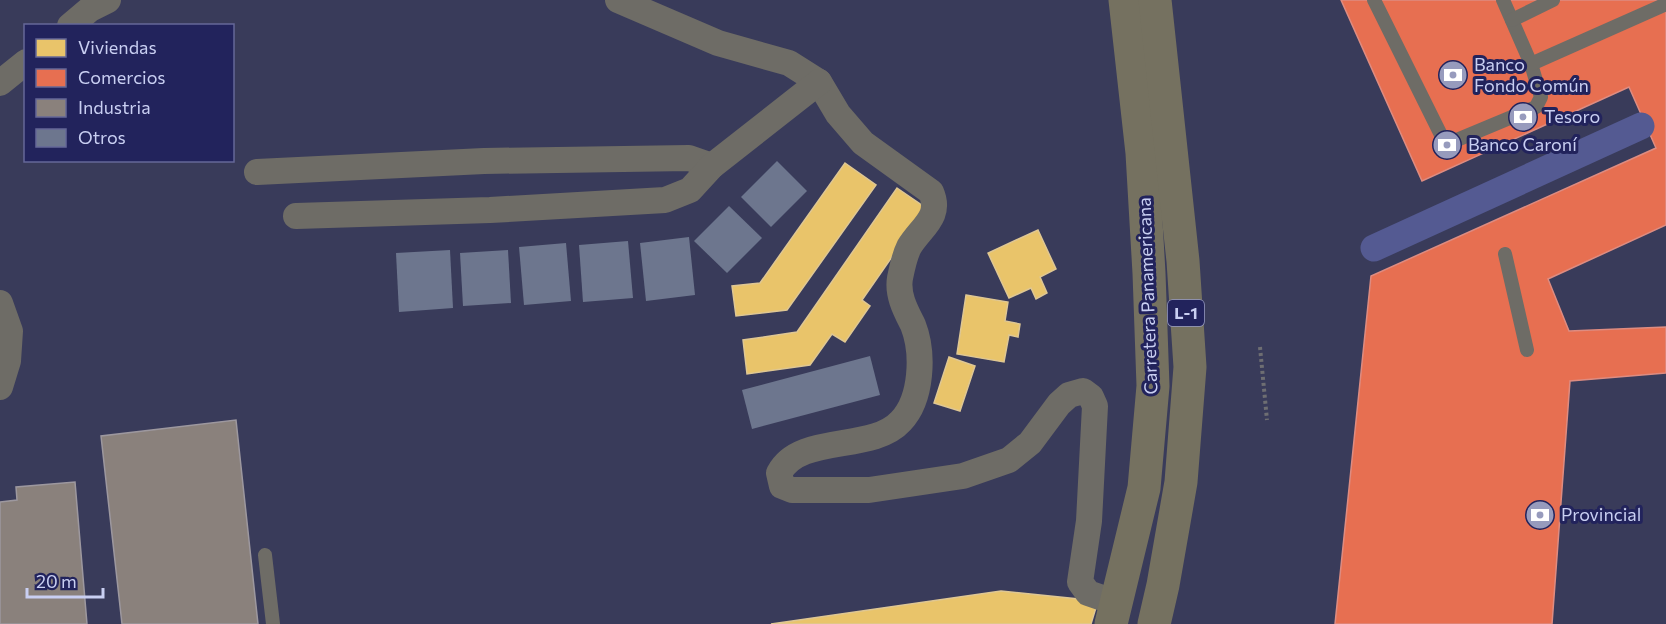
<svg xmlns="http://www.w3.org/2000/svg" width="1666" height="624" font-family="Commissioner,sans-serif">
  <rect width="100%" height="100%" fill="#393b5a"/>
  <g fill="#e9c46a" stroke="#dfc793" stroke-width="1.5">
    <path d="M845,163L876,185L787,310L736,316L732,286L760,283Z"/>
    <path d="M897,188L926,208L862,300L870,306L845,342L832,334L810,365L747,374L743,340L797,332Z"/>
    <path d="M1038,230L1056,269L1040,277L1047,293L1036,299L1031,288L1009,298L988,253Z"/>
    <path d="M966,295L1008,302L1005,321L1020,324L1018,337L1009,335L1004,362L957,354Z"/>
    <path d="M949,357L975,366L960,411L934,403Z"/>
    <path d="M1001,591L1098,601L1091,624H771Z"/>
  </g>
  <path fill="#e76f51" stroke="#de8c81" stroke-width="1.5" d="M1341,0H1666V225L1548,279L1569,331L1666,327V373L1570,381L1552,624H1335L1371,276L1656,148L1629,87L1422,181Z"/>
  <g fill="#8a817c" stroke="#9d989f" stroke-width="1.5">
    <path d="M236,420L258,624H122L101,436Z"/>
    <path d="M75,482L87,624H0V502L17,500L16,487Z"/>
  </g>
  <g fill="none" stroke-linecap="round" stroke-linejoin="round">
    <path stroke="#545a92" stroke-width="27" d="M1374,248L1641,126"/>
  </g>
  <g fill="#6d768e">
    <path d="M777,161L807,191L771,227L741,197Z"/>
    <path d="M729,206L762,238L727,273L694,241Z"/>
    <path d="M689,237L695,295L646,301L640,243Z"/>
    <path d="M628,241L633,298L583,302L579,245Z"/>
    <path d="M566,243L571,301L524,305L519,247Z"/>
    <path d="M450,250L453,308L399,312L396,253Z"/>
    <path d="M508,250L511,303L463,306L460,253Z"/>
    <path d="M870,356L880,395L752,429L742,390Z"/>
  </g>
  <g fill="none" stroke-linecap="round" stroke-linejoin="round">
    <path stroke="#6e6e72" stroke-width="4" stroke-dasharray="3 3" stroke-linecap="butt" d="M1260,347L1267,420"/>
    <g stroke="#6e6c66" stroke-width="14">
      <path d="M1374,0L1443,139L1452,142L1536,107L1541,97L1531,64"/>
      <path d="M1503,0L1531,64L1666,4"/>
      <path d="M1512,20L1553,0"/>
      <path d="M1505,254L1527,350"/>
      <path d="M265,555L273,624"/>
    </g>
    <g stroke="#6e6c66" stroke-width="26">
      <path d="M618,0L718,43L789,63L819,82L838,114L863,143L931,192C942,217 921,227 909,247C905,255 902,268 900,278C897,295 906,311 913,325C924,353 922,399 901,421C872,453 800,433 779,473L782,486L792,490H869L963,476L1009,460L1030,443L1059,404L1069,395L1083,391L1091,397L1095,406L1089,521L1080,582L1088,593L1117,603"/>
      <path d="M70,26L90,9L108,0"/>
      <path d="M0,83L26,62"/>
      <path d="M257,172L484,161L689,158L712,166"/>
      <path d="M296,216L490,210L665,200L690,190L712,166L819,82"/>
      <path d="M0,303L10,331L8,361L0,387"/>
    </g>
    <g stroke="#757160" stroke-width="33">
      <path d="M1111,624L1144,488L1153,386L1149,273L1142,153L1125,0"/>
      <path d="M1154,624L1163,585L1181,482L1190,367L1183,261L1155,0"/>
    </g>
  </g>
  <defs>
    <g id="bank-disc" transform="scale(1.5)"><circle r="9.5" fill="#979bbd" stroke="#22235c"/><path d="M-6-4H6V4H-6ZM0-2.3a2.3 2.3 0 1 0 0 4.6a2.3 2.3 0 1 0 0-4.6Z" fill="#fff"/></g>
  </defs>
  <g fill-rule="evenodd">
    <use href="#bank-disc" x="1453" y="75"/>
    <use href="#bank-disc" x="1523" y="117"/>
    <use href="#bank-disc" x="1447" y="145"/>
    <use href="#bank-disc" x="1540" y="515"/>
  </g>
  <g text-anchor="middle" stroke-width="6" stroke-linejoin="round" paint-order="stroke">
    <rect fill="#22235c" stroke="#979bc5" stroke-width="1.5" x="1168" y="300" width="36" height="26" rx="4.5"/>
    <g font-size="16" font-weight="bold" fill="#c9cff2">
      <text x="1186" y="319">L-1</text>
    </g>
    <g font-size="18" fill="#c9cff2" stroke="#22235c" text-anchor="start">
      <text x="1474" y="71">Banco<tspan x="1474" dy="21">Fondo Común</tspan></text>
      <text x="1544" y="123">Tesoro</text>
      <text x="1468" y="151">Banco Caroní</text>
      <text x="1561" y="521">Provincial</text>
    </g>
    <g font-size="18" fill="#c9cff2" stroke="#22235c">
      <text transform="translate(1148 296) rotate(-92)" y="6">Carretera Panamericana</text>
    </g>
  </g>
  <rect x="24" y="24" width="210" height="138" fill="#22235c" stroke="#656898" stroke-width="1.5"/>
  <rect x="36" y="39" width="30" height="18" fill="#e9c46a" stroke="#656898" stroke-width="1.5"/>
  <text x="78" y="54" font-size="18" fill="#c9cff2">Viviendas</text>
  <rect x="36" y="69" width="30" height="18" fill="#e76f51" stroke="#656898" stroke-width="1.5"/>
  <text x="78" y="84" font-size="18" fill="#c9cff2">Comercios</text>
  <rect x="36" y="99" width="30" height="18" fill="#8a817c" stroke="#656898" stroke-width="1.5"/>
  <text x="78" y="114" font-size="18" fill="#c9cff2">Industria</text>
  <rect x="36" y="129" width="30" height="18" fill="#6d768e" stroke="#656898" stroke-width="1.5"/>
  <text x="78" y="144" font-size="18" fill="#c9cff2">Otros</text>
  <path d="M27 588v9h76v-9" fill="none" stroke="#c9cff2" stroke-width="3"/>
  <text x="36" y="588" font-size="18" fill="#c9cff2" stroke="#22235c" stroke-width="4.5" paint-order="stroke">20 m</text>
</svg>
